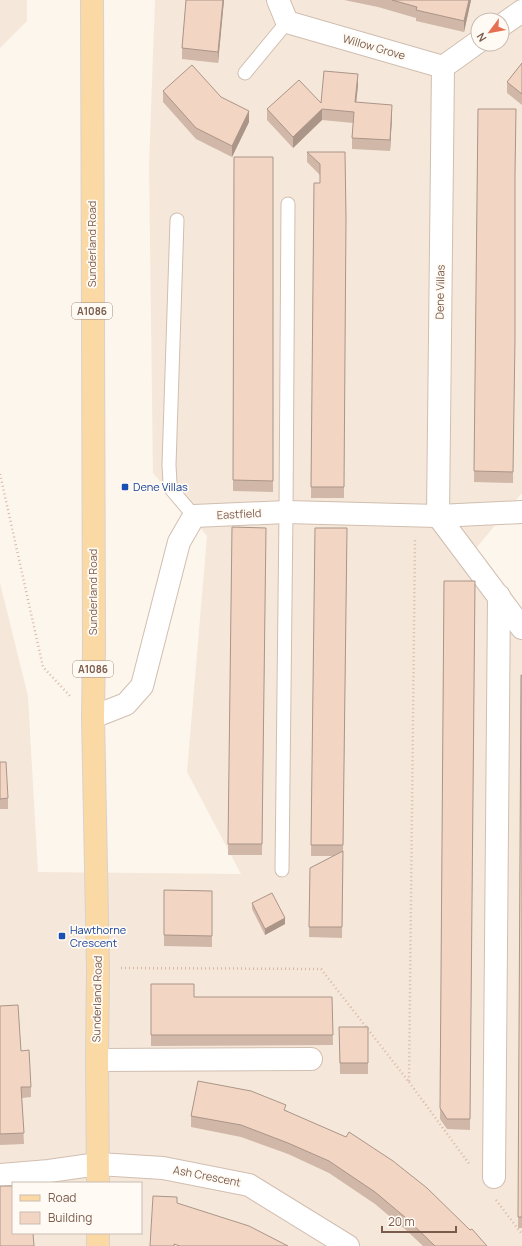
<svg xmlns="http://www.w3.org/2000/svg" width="522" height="1246" font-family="Manrope,sans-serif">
  <rect width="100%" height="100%" fill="#fdf6ec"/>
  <g fill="#f5e8da" fill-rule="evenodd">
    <path d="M0,0H27V21L0,48Z"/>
    <path d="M155,0H522V493L468,558L522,631V1246H0V583L28,696L38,872L241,874L187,772L207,536L153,473L149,165ZM478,20H502V44H478ZM13,1183H141V1233H13Z"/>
  </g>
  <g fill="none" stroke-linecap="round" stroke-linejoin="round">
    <g stroke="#d1beb0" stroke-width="15">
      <g id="service">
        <path d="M245,73L287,22"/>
        <path d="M177,220L169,465L170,483L172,490L194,516"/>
        <path d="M282,870L286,512L288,204"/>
      </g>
    </g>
    <g stroke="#d1beb0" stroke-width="24">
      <g id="minor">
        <path d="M278,0L287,22L443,67"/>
        <path d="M502,25L522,11"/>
        <path d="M443,67L438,516L522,628"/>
        <path d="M443,67L478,42"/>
        <path d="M93,717L126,704L142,686L179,542L194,516L286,512L438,516L522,512"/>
        <path d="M97,1060L311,1059"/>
        <path d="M0,1175L49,1171L98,1164L163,1168L249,1185L348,1246"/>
        <path d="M494,1177L499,596"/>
      </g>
    </g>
    <g stroke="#dad1cd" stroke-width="24">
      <g id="primary">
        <path d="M92,0L94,648L93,717L98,968L97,1060L98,1183"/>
        <path d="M98,1246V1233"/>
      </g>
    </g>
    <g stroke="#d9b8a5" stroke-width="2.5" stroke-dasharray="1 3" stroke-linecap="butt">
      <path d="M0,474L43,667L70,696"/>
      <path d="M121,968L321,969L409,1082L415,539"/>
      <path d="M409,1082L470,1165"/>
      <path d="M496,1200L522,1234"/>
    </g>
    <use href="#service" stroke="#fff" stroke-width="13"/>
    <use href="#minor" stroke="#fff" stroke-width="22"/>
    <use href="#primary" stroke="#fbd9a5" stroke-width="22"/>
  </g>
  <g fill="#d1b7a8">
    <path d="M186,0H224L218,63L182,59V48Z"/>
    <path d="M344,0H471L464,32L416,21V18L378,7Z"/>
    <path d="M522,63V105L507,93V82Z"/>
    <path d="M358,85L356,103L392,116L390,151L352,149V138L353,123L322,120L293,148L267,120V109L321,103Z"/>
    <path d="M163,91L221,97L249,122L232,157L196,139L163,102Z"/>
    <path d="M478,109L515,183L513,483L474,482Z"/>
    <path d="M307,152H345L344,498H311L314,183H320V175L307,162Z"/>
    <path d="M234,157H273V492L233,491Z"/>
    <path d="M232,527L266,528L262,855H228Z"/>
    <path d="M315,528H347L342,938L309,937L310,868L333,856H311Z"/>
    <path d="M444,581H475L470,1130L447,1129L440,1119Z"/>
    <path d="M521,675H522V1228H518Z"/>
    <path d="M0,762L8,798V809H0Z"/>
    <path d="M164,890L212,891V947L164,946Z"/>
    <path d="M252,903L285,924L265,935L252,909Z"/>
    <path d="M151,984L194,997H332L333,1045L151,1046Z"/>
    <path d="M0,1006L21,1051L31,1087V1097L22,1098L24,1144L0,1145Z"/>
    <path d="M339,1027H368V1074H340Z"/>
    <path d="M286,1110L487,1246H423L406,1230L375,1204L329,1173L288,1154L241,1137L191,1127V1116Z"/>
  </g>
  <g fill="#aa9588">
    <path d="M223,0H224L218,63V52Z"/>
    <path d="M469,0H471L464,32V21Z"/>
    <path d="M358,74V85L355,113V102Z"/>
    <path d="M392,105V116L390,151V140Z"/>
    <path d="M322,109V120L293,148V137Z"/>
    <path d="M249,111V122L232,157V146Z"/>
    <path d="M285,918V924L265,935V929Z"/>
  </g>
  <g fill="#f3d5c3" stroke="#aa9588">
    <path d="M186,0H223L218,52L182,48Z"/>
    <path d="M392,0H469L464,21L416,10L417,7Z"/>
    <path d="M522,63V94L507,82Z"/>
    <path d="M192,65L221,97L249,111L232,146L196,128L163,91Z"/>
    <path d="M324,71L358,74L355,102L392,105L390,140L352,138L354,112L322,109L293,137L267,109L299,80L321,103Z"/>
    <path d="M478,109H516L515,174V339L513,472L474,471Z"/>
    <path d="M307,152H345L346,218L344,487H311L314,183H320V164Z"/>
    <path d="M234,157H273V481L233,480Z"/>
    <path d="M232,527L266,528L262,844H228Z"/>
    <path d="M315,528H347L343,845H311Z"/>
    <path d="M444,581H475L470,1119H447L440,1108Z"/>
    <path d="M521,675H522V1217H518Z"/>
    <path d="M0,762H6L8,798L0,799Z"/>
    <path d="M343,851L342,927H309L310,868Z"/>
    <path d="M164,890L212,891V936L164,935Z"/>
    <path d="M272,893L285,918L265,929L252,903Z"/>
    <path d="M151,984H194V997H332L333,1035H151Z"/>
    <path d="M18,1005L21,1051L29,1050L31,1087H21L24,1133L0,1134V1006Z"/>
    <path d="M339,1027H368V1063H340Z"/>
    <path d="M198,1081L251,1091L286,1105L284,1110L346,1137L349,1132L393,1161L427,1188L470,1230L472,1229L487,1246H435L406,1218L375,1192L329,1161L288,1143L241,1125L191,1116Z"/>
    <path d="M0,1186H13V1233H33L34,1246H0Z"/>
    <path d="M153,1196L177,1197V1203L249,1226L288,1246H180L174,1244V1246H150Z"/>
  </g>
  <g fill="#1a4fb4" stroke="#fffaf3" stroke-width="1.5">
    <rect x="121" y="483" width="8" height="8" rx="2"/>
    <rect x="58" y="932" width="8" height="8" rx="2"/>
  </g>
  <g text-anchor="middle" stroke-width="3.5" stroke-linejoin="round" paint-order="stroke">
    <g fill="#fffaf3" stroke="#a28b7f" stroke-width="1">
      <rect x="72" y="303" width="40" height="16" rx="3"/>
      <rect x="73" y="661" width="40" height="16" rx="3"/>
    </g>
    <g font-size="10" font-weight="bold" fill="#7a5c4d">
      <text x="92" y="315">A1086</text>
      <text x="93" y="673">A1086</text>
    </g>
    <g font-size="11" fill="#7a5c4d" stroke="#fffaf3">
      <text transform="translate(374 47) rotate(16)" y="4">Willow Grove</text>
      <text transform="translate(92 244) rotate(-90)" y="4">Sunderland Road</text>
      <text transform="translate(440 292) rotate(-89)" y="4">Dene Villas</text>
      <text transform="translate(239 514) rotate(-3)" y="4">Eastfield</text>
      <text transform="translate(93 592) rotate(-90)" y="4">Sunderland Road</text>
      <text transform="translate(97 999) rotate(-89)" y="4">Sunderland Road</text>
      <text transform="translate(207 1176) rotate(11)" y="4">Ash Crescent</text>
    </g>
    <g font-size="11" fill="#164399" stroke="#fffaf3" text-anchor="start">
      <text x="133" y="491">Dene Villas</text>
      <text x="70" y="934">Hawthorne<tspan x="70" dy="13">Crescent</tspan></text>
    </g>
  </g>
  <rect x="12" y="1182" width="130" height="52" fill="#fffaf3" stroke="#cabbb1"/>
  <rect x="20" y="1195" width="20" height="6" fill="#fbd9a5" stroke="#cabbb1"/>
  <text x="48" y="1202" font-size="12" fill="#7a5c4d">Road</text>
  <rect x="20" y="1212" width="20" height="12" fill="#f3d5c3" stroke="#cabbb1"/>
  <text x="48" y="1222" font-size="12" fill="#7a5c4d">Building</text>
  <g transform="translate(490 32) rotate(238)"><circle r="19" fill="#fffaf3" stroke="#cabbb1"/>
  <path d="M0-3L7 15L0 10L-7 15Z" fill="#e76f51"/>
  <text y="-6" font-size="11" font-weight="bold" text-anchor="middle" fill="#7a5c4d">N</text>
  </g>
  <path d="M382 1226v6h74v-6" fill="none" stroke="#7a5c4d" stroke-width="2"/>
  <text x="388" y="1226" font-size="12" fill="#7a5c4d" stroke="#fffaf3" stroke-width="3" paint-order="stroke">20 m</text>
</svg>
